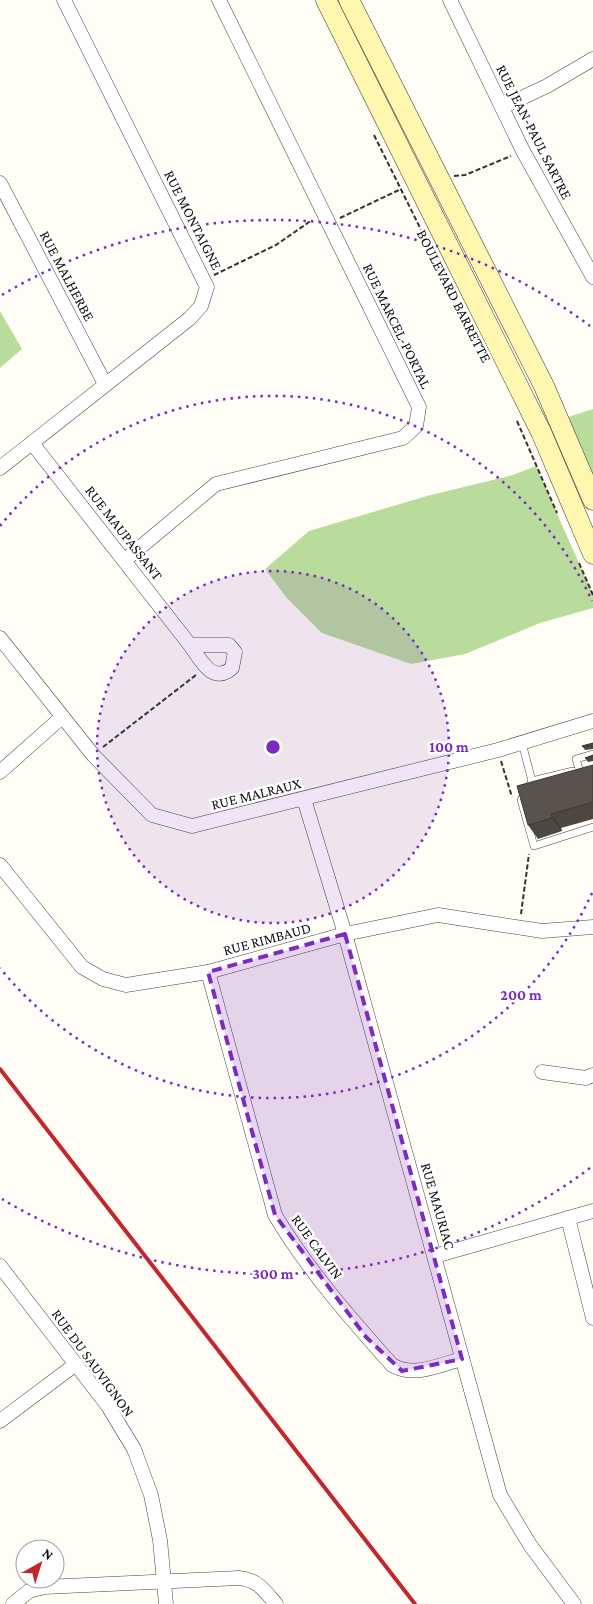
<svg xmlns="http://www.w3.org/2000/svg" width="593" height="1604" font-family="'Crimson Pro',serif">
  <rect width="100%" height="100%" fill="#fffdf5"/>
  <g fill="#b9dc9c">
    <path d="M0,311L22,349L0,368Z"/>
    <path d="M593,409V500L559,420Z"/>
    <path d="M536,466L593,595V608L540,623L465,654L411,664L322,633L286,597L265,569L309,531L427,496L513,475Z"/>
  </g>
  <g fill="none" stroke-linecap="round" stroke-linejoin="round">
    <g stroke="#444" stroke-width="8">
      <g id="lane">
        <path d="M522,743L532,781L573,771"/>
        <path d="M579,769L576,759L593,754"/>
        <path d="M532,781L521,800L534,846L593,827"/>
      </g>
    </g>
    <g stroke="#444" stroke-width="15">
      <g id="street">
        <path d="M450,0L523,151L593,277"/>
        <path d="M502,107L547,86L593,59"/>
        <path d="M0,183L105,384"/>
        <path d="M32,443L190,645C201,660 212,685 232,668L235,652L229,645H190"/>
        <path d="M0,468L189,319L201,306L207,287L64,0"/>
        <path d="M125,560L216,484L403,438L416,426L419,407L219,0"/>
        <path d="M0,638L93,755L152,815L192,826L498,750L593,721"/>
        <path d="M0,772L62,717"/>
        <path d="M304,799L345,934L500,1495L530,1545L574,1604"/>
        <path d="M0,865L82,967L103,979L126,985L208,972L345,934L438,915L542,931L593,927"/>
        <path d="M208,972L275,1215C307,1269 350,1318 392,1365C414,1378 438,1365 462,1359"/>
        <path d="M542,1072L586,1078L593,1075"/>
        <path d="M568,1218L593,1318"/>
        <path d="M435,1256L593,1211"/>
        <path d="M0,1266L108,1406L134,1449L151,1495L160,1540L166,1604"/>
        <path d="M0,1421L76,1364"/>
        <path d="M13,1604L29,1591L44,1587L239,1578C258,1580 264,1590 276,1604"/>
      </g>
    </g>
    <g stroke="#333" stroke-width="21">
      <g id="secondary">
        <path d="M326,0L541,432L593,554"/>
        <path d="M349,0L544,386L593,500"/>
      </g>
    </g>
    <g stroke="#333" stroke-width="2" stroke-dasharray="5 2.5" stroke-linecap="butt">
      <path d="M374,135L445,278"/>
      <path d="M454,176L465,175L511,156"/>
      <path d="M340,218L401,189"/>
      <path d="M214,275L276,245L312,220"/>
      <path d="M517,421L557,513"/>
      <path d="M579,563L593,595"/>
      <path d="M103,747L196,675"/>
      <path d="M501,761L512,797"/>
      <path d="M521,914L529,854"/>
    </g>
    <use href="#lane" stroke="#fff" stroke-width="7"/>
    <use href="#street" stroke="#fff" stroke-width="14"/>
    <use href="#secondary" stroke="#fff6b0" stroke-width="20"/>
    <path stroke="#c4262e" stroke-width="4" d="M0,1069L415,1604"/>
  </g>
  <g fill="#4d4742">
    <path d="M593,743V749L585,750L582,746Z"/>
    <path d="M593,755V761L588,762L585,758Z"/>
    <path d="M593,765V819L561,828L562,831L538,839L528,825Z"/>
  </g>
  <path fill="#3f3936" d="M551,814L561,828L562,831L552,818Z"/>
  <g fill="#5a524d" stroke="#3f3936">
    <path d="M593,743V747L591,745L582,746Z"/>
    <path d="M593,755V757L585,758Z"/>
    <path d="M593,765V802L551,814L552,818L528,825L517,786Z"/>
  </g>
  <path fill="#7b2cbf" fill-opacity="0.2" stroke="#7b2cbf" stroke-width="4" stroke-dasharray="10 6" stroke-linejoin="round" d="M345,934L462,1359L402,1371L366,1337L275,1215L208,972Z"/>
  <circle cx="273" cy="747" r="176" fill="#7b2cbf" fill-opacity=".12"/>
  <g fill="none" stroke="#7b2cbf" stroke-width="2.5" stroke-dasharray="2.5 5">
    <circle cx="273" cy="747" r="176"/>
    <path d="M592 893A351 351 0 0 1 0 968M0 526A351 351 0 0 1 592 601"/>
    <path d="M590 1168A527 527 0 0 1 2 1199M2 295A527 527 0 0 1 590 326"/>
  </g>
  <g text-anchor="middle" stroke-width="5" stroke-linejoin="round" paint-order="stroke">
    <g font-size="15" fill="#111" stroke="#fff">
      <text transform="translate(534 132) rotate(63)" y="5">RUE JEAN-PAUL SARTRE</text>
      <text transform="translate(193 220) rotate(63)" y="5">RUE MONTAIGNE</text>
      <text transform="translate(67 276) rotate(62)" y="5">RUE MALHERBE</text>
      <text transform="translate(454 296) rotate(63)" y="5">BOULEVARD BARRETTE</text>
      <text transform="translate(397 326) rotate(64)" y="5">RUE MARCEL-PORTAL</text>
      <text transform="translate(124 533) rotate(52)" y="5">RUE MAUPASSANT</text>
      <text transform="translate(256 794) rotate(-14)" y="5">RUE MALRAUX</text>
      <text transform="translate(267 939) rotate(-15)" y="5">RUE RIMBAUD</text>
      <text transform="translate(438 1206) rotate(74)" y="5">RUE MAURIAC</text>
      <text transform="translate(317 1247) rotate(54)" y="5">RUE CALVIN</text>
      <text transform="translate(93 1363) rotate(54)" y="5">RUE DU SAUVIGNON</text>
    </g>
  </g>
  <circle cx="273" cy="747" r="8" fill="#7b2cbf" stroke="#fff" stroke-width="2.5"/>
  <g font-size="15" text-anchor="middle" font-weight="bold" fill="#7b2cbf" stroke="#fff" stroke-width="5" stroke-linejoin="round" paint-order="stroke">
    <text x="449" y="752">100 m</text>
    <text x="521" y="1000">200 m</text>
    <text x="273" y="1279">300 m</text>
  </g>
  <g transform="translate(40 1564) rotate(39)"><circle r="24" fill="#ffffff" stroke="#a0a0a0"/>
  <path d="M0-4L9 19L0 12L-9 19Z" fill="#c4262e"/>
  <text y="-8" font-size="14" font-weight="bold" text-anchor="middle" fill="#111111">N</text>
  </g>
</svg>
